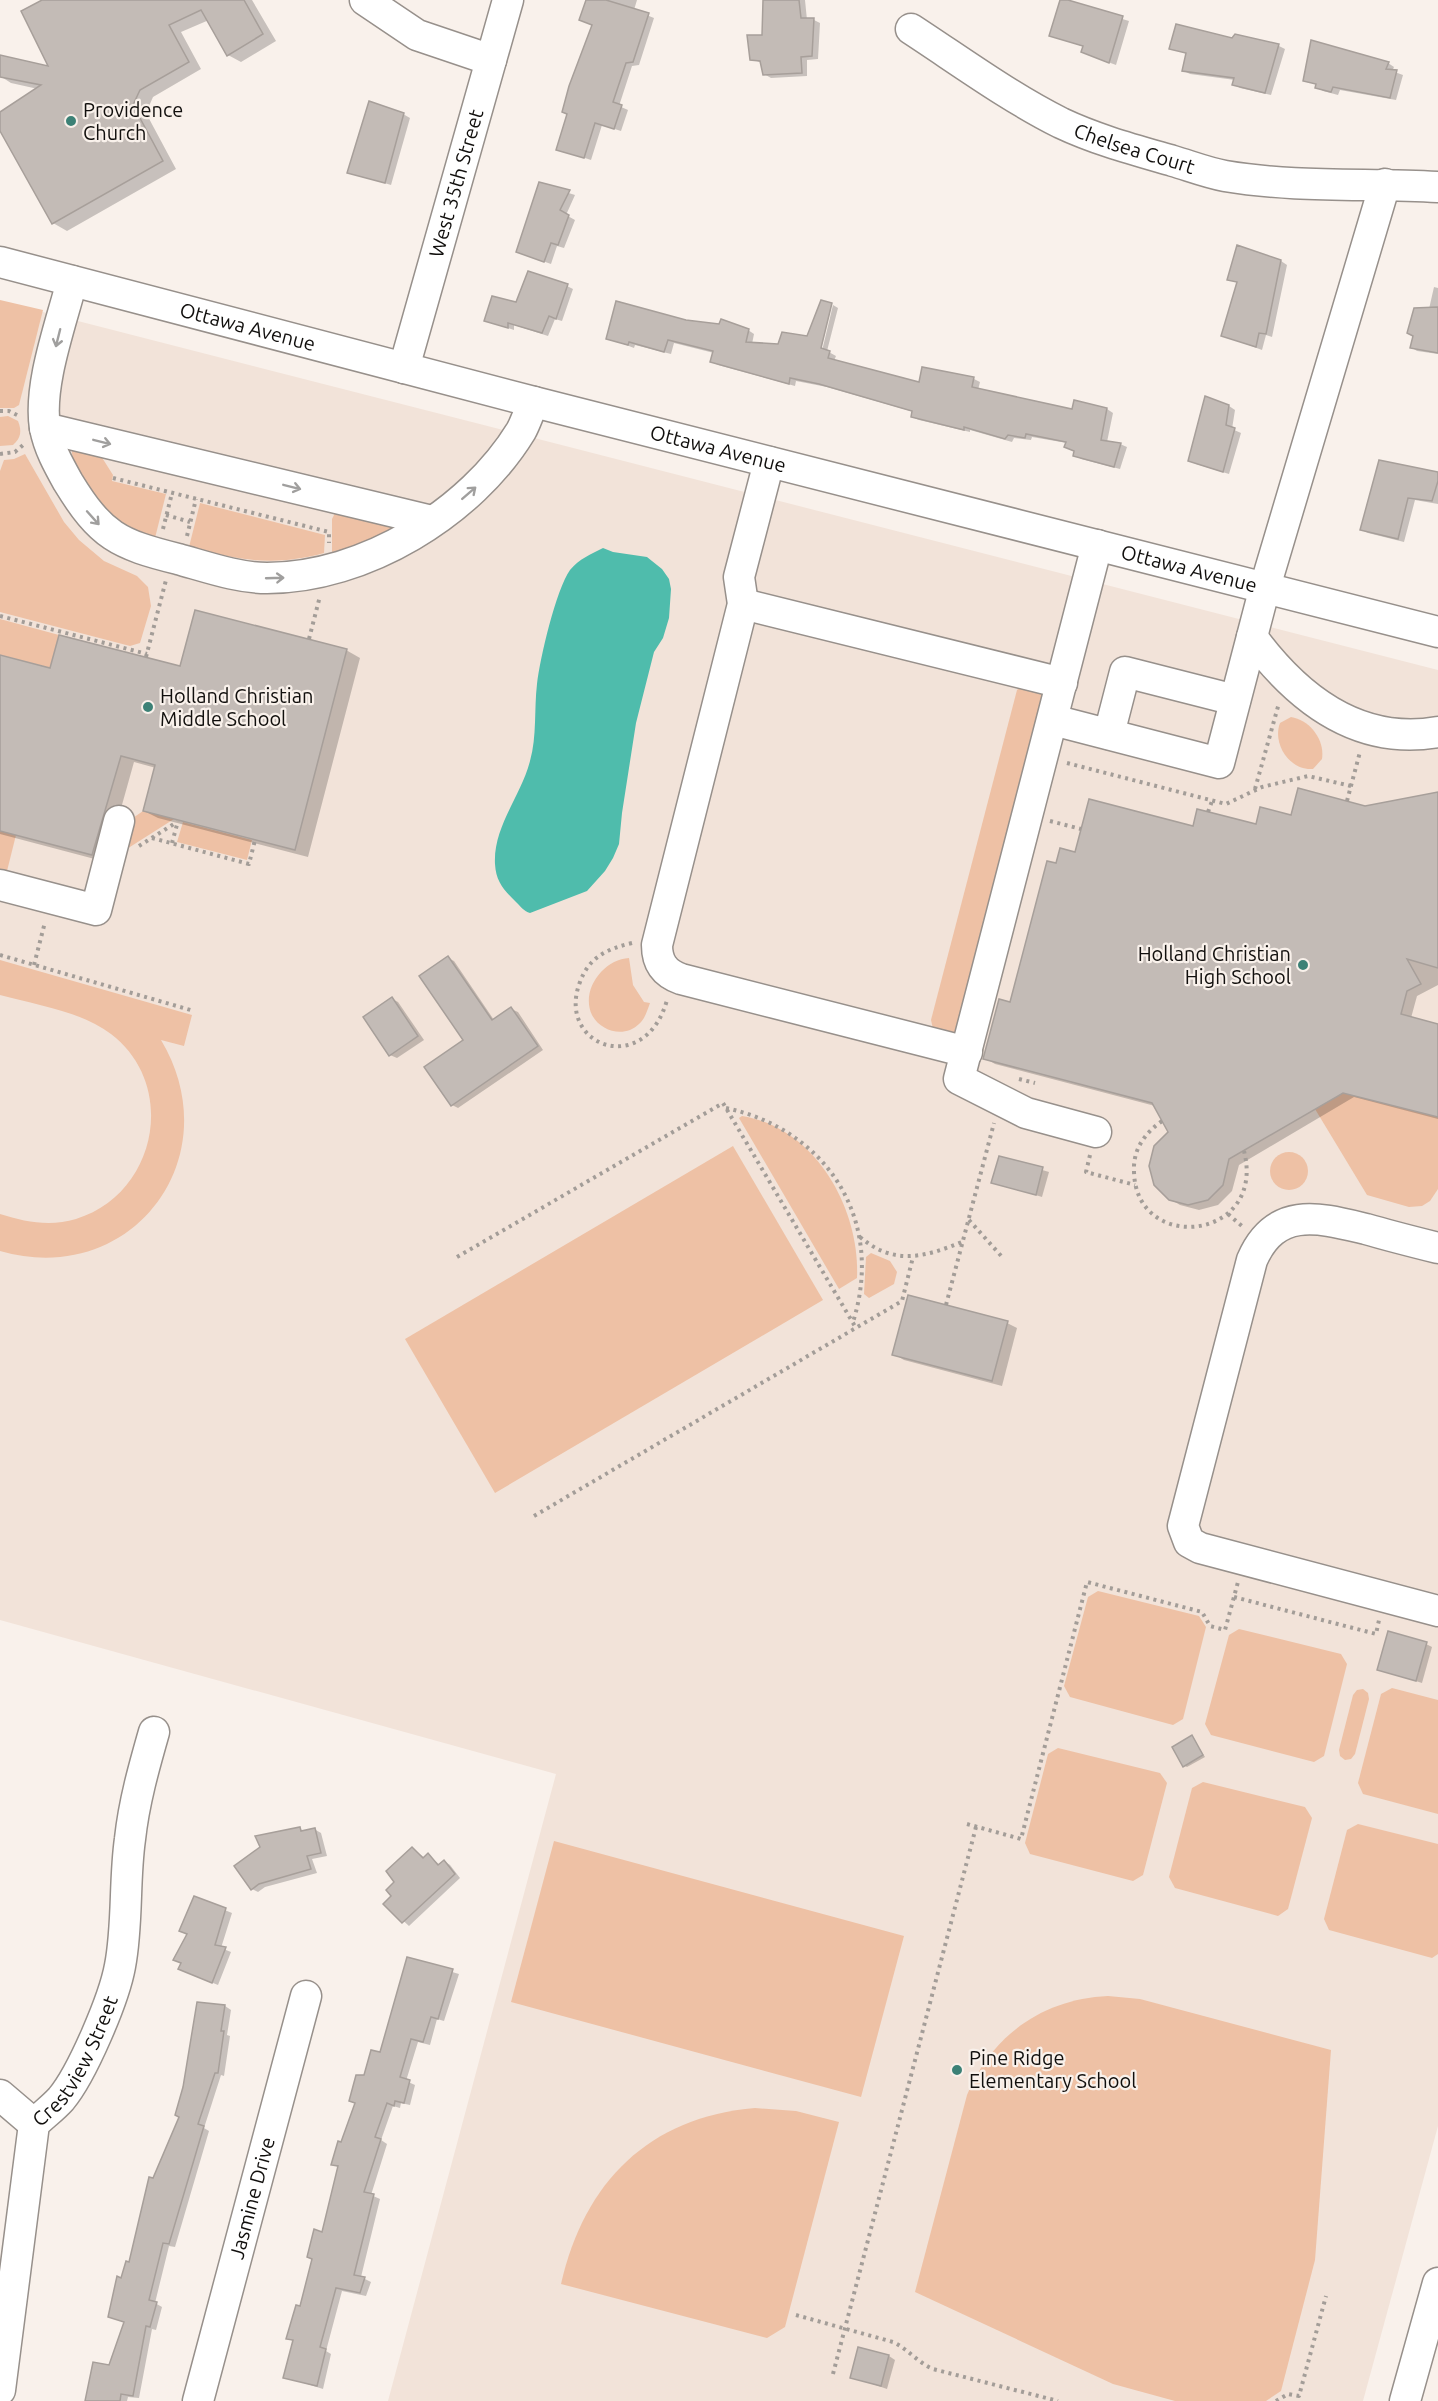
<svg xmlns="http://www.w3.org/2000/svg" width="1438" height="2401" font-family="Ubuntu,sans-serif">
  <rect width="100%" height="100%" fill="#f9f1eb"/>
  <path fill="#f2e3d9" d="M0,301L1438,670V2126L1363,2401H388L556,1774L0,1620Z"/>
  <g fill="#eec1a5">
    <path d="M0,300L43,310L19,405L14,408H0Z"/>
    <path d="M8,416L18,421C22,431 21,438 13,445L0,446V417Z"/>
    <path d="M72,449L101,456L113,475L112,481L166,494L155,538C143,534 130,530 120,523C106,512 69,466 72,449Z"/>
    <path d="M25,454L64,522L79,540L104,561L137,576L148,587L151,606L140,643L130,646L0,612V471L4,460L14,459Z"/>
    <path d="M200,503L325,535L324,553C273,567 239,560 189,547Z"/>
    <path d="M336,511L394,527C375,539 355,547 332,552V519Z"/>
    <path d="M0,619L59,635L54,654L59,670L0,655Z"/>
    <path d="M1020,687L1042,693L1043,696L958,1031L955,1034L933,1029L931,1020L1017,690Z"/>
    <path d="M1291,717C1310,720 1325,740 1322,759L1313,769C1290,771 1272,744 1280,723Z"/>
    <path d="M143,811L174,819L122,852L130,820Z"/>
    <path d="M183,822L252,840L247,860L177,842Z"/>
    <path d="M0,831L16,835L6,875L0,873Z"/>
    <path d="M629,958L633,985L644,1002L650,1003C647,1011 645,1019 639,1024C625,1038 601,1032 592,1015C580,990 604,959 629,958Z"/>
    <path d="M0,960L192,1015L184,1046L161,1040C231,1157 132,1289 0,1251V1214C25,1222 50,1227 76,1219C156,1195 179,1086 111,1034C81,1011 36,1005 0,995Z"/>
    <path d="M1321,1087L1438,1117V1189L1430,1201L1422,1206L1409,1207L1367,1195L1315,1109Z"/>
    <path d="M742,1116C816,1128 860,1209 857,1278L839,1289L739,1118Z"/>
    <path d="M733,1146L823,1300L495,1493L405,1339Z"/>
    <circle cx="1289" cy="1171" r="19"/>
    <path d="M871,1253L890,1261L897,1272L894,1284L869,1298L864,1294L866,1257Z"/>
    <path d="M1098,1591L1199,1616L1206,1627L1183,1719L1173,1725L1070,1697L1064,1686L1088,1597Z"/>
    <path d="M1239,1629L1341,1654L1347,1664L1324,1756L1314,1762L1211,1735L1205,1724L1229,1635Z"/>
    <path d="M1392,1688L1438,1700V1814L1363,1794L1358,1783L1381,1694Z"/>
    <path d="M1363,1689L1368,1693L1369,1699L1355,1754L1351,1759L1345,1760L1340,1756L1339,1750L1353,1695L1357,1690Z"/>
    <path d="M1058,1748L1160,1773L1167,1783L1143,1875L1133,1881L1030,1854L1025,1843L1048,1754Z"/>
    <path d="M1203,1782L1305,1807L1312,1818L1288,1909L1278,1916L1175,1888L1169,1877L1192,1788Z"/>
    <path d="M1358,1824L1438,1844V1954L1432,1958L1329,1930L1324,1919L1347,1830Z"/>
    <path d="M554,1841L904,1936L861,2097L511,2002Z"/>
    <path d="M1108,1996L1140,1999L1331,2050L1315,2260L1281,2391L1266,2401H1175L1113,2384L915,2292L967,2095C992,2035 1043,1999 1108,1996Z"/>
    <path d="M755,2108L796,2111L839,2122L785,2327L767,2338L561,2284C584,2182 649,2117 755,2108Z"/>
  </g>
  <path fill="#4fbcac" d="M603,548L613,552L647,557L662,569L669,579L671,589L669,618L663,638L654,652L636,723L622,813L619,844L613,858L605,871L587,891L530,913C524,911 521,907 516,902C504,890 496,882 495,864C493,827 521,796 530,761C537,736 534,709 537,684C540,658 556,590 570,570C579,559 591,554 603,548Z"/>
  <g fill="#0003">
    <path d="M45,0H252L276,41L241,62L228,55L209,20L181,32L201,69L153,97L146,113L176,169L67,231L53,223L0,128V114L38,89L11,83L0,76L51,68Z"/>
    <path d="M587,0H637L634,10L654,18L639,65L632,66L619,106L628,110L621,131L602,125L591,160L558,149L594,26L581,20Z"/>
    <path d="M765,0H805L807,20H814L820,23L818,59L807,60V76L771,78L764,74L762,63L752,59L764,37Z"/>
    <path d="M1061,0L1129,21L1116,65L1089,55L1083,52L1084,47L1051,35Z"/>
    <path d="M1235,36L1279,46L1285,49L1271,95L1240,88L1234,84L1235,80L1190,74L1184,71L1187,54L1171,48L1233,40Z"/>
    <path d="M1388,63L1394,67L1392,71L1403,75L1396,100L1340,90L1338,95L1323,91L1317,87V85L1305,80Z"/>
    <path d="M403,114L410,118L391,185L348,172Z"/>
    <path d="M540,184L575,195L566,215L575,220L564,248L557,246L551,264L517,252Z"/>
    <path d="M1281,261L1287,265L1272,337L1266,335L1262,350L1222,335L1238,283L1229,279Z"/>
    <path d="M567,286L573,289L562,321L555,319L548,336L514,325V330L486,321L517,304Z"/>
    <path d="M1434,287L1438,288V354L1417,351L1411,347L1429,309Z"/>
    <path d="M833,305L838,308L827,351L836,356L834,361L920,384L974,379L980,382L978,390L1074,410L1107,409L1113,413L1107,442L1120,444L1127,447L1120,469L1081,459L1075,455L1076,452L1067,443L1032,437L1031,440L1014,438L1012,442L970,430V432L919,420L912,417L914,412L827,387L796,381L795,386L718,365L712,362L714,353L674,343L671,354L635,345L634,348L608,338L686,322L748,330L754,334L752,344L821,355Z"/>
    <path d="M1229,406L1235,410L1232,429L1241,433L1229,474L1196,464Z"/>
    <path d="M1438,473V504L1415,500L1404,542L1368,533L1362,530Z"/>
    <path d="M346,650L360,658L308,857L158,818L144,811L156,768L134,762L106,862L0,834V657L51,670L182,668Z"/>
    <path d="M1438,793V985L1417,996L1411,1018L1438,1026V1119L1354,1097L1239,1165L1232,1191L1218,1205L1199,1210L1180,1205L1170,1199V1132L1155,1106L995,1064L985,1058L1011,1004L1057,865L1076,854L1194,828L1257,826L1292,817L1365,807Z"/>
    <path d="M448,958L454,961L494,1020L511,1009L518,1012L543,1050L458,1108L452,1105L465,1041Z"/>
    <path d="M392,999L398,1002L424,1040L397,1058L390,1055Z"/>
    <path d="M1000,1157L1049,1172L1042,1197L993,1182Z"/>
    <path d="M1007,1323L1017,1328L1002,1386L904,1360L894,1354Z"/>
    <path d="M1426,1644L1432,1647L1422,1683L1378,1669Z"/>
    <path d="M1192,1737L1205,1757L1187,1767L1185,1766Z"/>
    <path d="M300,1829L304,1831L314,1829L321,1833L327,1856L312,1859L317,1873L265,1887L258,1892L252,1889Z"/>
    <path d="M412,1848L425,1858L428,1855L440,1865L444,1861L450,1865L460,1878L409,1926L385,1904L393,1896L396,1882Z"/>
    <path d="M195,1898L232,1913L221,1948L231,1952L218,1985L186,1972L183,1963Z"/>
    <path d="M408,1959L459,1974L444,2021L437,2019L430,2045L418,2042L406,2081L415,2085L410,2105L401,2103L400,2108L393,2106L381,2140L387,2144L371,2195L380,2199L361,2277L371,2282L366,2296L342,2291L326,2351L331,2354L323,2389L285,2377L294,2342L288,2338L301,2308L323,2234L339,2168L333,2164L357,2104L351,2101L381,2054Z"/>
    <path d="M198,2004L225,2006L231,2010L227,2035L230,2036L224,2076L221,2075L204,2128L209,2131L175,2247L169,2246L155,2303L162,2307L156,2330L152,2329L139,2398L128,2397L127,2401H87L110,2367L126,2322L109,2316L130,2263L154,2179L181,2117Z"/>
    <path d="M889,2356L895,2360L887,2389L852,2377Z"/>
  </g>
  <g fill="#c3bbb6" stroke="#a79f9a" stroke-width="1.5">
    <path d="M42,0H244L263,34L227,56L201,10L169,25L189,62L140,90L133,105L163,161L52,224L0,131V112L41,85L0,77V55L48,66L21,11Z"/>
    <path d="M586,0H606L649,13L633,62L626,63L613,102L622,105L614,129L595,123L584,158L556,150L567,114L562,112L569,86L592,25L579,20Z"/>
    <path d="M763,0H799L801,18H814L812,56L801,57L802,73L763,75L760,61L750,60L747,35H762Z"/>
    <path d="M1060,0H1068L1123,16L1109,63L1081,52L1083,46L1049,36Z"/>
    <path d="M1176,24L1232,38L1235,34L1279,44L1265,93L1232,85L1234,78L1182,71L1186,53L1169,49Z"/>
    <path d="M1311,40L1389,62L1386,69L1397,70L1390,98L1333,87L1331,92L1315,88L1316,84L1303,81Z"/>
    <path d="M369,101L404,113L385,183L347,173Z"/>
    <path d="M539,182L570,190L560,210L569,215L558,245L551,243L544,262L516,252Z"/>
    <path d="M1237,245L1281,260L1266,334L1259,333L1256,347L1221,336L1237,282L1227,280Z"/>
    <path d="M528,271L568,284L556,319L549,316L542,333L508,323V328L484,321L492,296L516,302Z"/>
    <path d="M821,300L832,303L821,348L830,351L828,358L919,382L922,367L974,377L972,387L1072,409L1074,400L1107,408L1101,440L1121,443L1114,467L1073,456L1074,451L1064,447L1066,442L1026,434L1025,438L1008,435L1005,439L964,427V430L911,417L912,411L819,384L790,378L789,384L710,362L713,351L668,340L664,352L629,342L628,345L606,339L616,301L686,320L719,324L721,319L749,329L746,342L778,344L782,332L807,336Z"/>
    <path d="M1438,307V353L1410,348L1413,336L1407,333L1414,308Z"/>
    <path d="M1205,396L1229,405L1226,425L1235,428L1223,472L1188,461Z"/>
    <path d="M1379,460L1438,472V481L1432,501L1408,498L1398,539L1360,530Z"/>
    <path d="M195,610L347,649L295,850L143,811L155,765L121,756L92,855L0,831V655L50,668L59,635L180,666Z"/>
    <path d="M1298,788L1365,806L1438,792V968L1407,959L1421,984L1407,991L1401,1014L1438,1024V1117L1343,1093L1229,1159L1223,1185L1208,1200L1188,1205L1169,1200L1154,1185L1149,1166L1154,1146L1168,1132L1152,1103L983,1059L999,999L1010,1002L1047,861L1056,863L1060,848L1075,852L1089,799L1193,826L1197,809L1256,824L1260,807L1291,815Z"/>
    <path d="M448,956L492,1020L511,1007L538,1046L451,1106L424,1067L463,1040L419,976Z"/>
    <path d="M392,997L418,1036L389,1056L363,1017Z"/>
    <path d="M999,1156L1043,1167L1036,1195L991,1183Z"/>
    <path d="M908,1295L1008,1321L992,1381L892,1355Z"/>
    <path d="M1388,1631L1427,1642L1416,1681L1377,1670Z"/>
    <path d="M1192,1735L1203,1755L1183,1767L1172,1747Z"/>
    <path d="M300,1827L301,1831L315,1828L321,1853L307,1856L311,1869L259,1884L251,1890L234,1866L260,1847L255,1836Z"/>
    <path d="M412,1847L423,1858L428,1853L438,1865L444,1860L455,1874L402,1923L383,1904L391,1896L386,1890L394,1882L386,1871Z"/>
    <path d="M194,1896L226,1908L215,1945L226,1947L212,1983L178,1969L181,1963L173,1960L187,1934L179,1931Z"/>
    <path d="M407,1957L453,1969L438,2019L431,2017L423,2042L411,2039L400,2077L410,2080L404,2103L395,2101L394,2106L387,2103L375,2137L381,2139L364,2192L374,2194L354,2275L365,2277L360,2293L336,2288L320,2347L326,2349L317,2386L283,2378L293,2340L286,2339L296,2305L300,2306L312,2259L307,2257L314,2229L322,2232L338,2166L331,2165L338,2141L341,2142L355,2103L349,2101L356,2075H364L371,2050L380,2052Z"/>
    <path d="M197,2002L225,2005L221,2031H224L218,2073H215L198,2124L204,2126L169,2244L163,2243L149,2300L157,2302L150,2327L146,2326L133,2396L121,2394L120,2401H85L93,2362L109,2365L124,2322L108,2317L117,2276L121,2278L126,2261L129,2262L149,2177L153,2178L179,2117L175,2115L183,2087Z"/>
    <path d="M858,2347L889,2355L881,2386L850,2378Z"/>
  </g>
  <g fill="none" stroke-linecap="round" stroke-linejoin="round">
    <g stroke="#97908b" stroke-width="33">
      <g id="minor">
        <path d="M365,0L417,35L491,60"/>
        <path id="s1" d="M911,29C960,61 1009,97 1061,123C1097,140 1135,150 1173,161C1190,166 1208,173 1225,176C1296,188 1367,183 1438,187"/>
        <path id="s2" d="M0,262L534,402L1438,632"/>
        <path d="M72,281C61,324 38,385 45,428C49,448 58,464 68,482C101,536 118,544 178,559C207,567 238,578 267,578C364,578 471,513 521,431C526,422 529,411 534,402"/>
        <path id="s3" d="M404,368L508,0"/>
        <path d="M45,428L432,521"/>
        <path d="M769,462L739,577L743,604L657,945C657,962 664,973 681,979L967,1052"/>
        <path d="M743,604L1062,683"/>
        <path d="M1252,637C1297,698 1358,746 1438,732"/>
        <path d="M1053,720L1219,763L1265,587L1385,184"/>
        <path d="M1109,734L1125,672L1235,700"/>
        <path d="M0,885L96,910L119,821"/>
        <path d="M1096,1132L1026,1113L959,1079L1097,545"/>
        <path d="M1438,1248C1414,1242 1390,1236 1366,1229C1320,1218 1276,1205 1252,1260L1183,1526L1189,1542L1200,1548L1438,1611"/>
        <path d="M0,2095L34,2124"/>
        <path id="s4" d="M0,2390L34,2124C42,2116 53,2108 61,2099C82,2074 114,1999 120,1966C128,1925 124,1881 130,1839C134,1802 144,1767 154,1732"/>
        <path id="s5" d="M198,2401L306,1996"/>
        <path d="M1405,2401L1438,2283"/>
      </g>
    </g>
    <g stroke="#a39d98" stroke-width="4" stroke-dasharray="3 4.5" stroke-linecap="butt">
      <path d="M0,411H9L19,416"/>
      <path d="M0,454L15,452L23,445"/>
      <path d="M113,478L329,532V543"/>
      <path d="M166,515L190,522"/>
      <path d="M163,529L172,493"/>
      <path d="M187,536L196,499"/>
      <path d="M0,616L147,654"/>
      <path d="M309,639L320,596"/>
      <path d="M146,657L166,580"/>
      <path d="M1067,763L1226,804L1262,787L1308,776L1351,786"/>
      <path d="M1255,789L1279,703"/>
      <path d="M1347,801L1360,752"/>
      <path d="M1208,812L1212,801"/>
      <path d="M1050,821L1081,829"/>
      <path d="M152,838L249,864L255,840"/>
      <path d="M172,843L178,821"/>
      <path d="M139,846L177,822"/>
      <path d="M632,943C607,949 589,957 580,982C555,1046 645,1079 667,1000"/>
      <path d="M0,955L194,1011"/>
      <path d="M34,965L45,922"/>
      <path d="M1019,1079L1035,1083"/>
      <path d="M726,1108C828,1130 885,1221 853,1322"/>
      <path d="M1162,1121C1145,1133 1133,1149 1134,1171C1135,1255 1267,1241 1244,1151"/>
      <path d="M1090,1155L1086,1172L1135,1185"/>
      <path d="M1228,1214L1243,1227"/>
      <path d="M969,1220L1003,1258"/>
      <path d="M860,1237C894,1266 925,1257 962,1242"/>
      <path d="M457,1257L723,1103L856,1328"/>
      <path d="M946,1305L994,1123"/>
      <path d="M534,1516L902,1301L913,1257"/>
      <path d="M1234,1597L1376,1634L1379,1620"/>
      <path d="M967,1824L1021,1839L1087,1582L1202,1612L1210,1626L1225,1630L1238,1582"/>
      <path d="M796,2315L893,2342C908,2349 917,2362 933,2369L1058,2401"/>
      <path d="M833,2374L976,1827"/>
      <path d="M1276,2401L1288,2394L1299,2396L1326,2296"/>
    </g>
    <use href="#minor" stroke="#fff" stroke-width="30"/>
  </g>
  <defs><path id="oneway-shaft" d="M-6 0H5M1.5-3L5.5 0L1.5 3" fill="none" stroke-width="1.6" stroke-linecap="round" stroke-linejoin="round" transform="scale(1.5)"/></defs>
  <g stroke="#a09f9e">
    <use href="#oneway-shaft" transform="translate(58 338) rotate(104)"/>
    <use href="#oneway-shaft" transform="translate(102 442) rotate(14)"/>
    <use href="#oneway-shaft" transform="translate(292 487) rotate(14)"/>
    <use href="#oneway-shaft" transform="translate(469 493) rotate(-41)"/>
    <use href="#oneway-shaft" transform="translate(93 518) rotate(48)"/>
    <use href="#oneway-shaft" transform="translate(275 578) rotate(-2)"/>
  </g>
  <g fill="#3c8176" stroke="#f9f1eb" stroke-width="2">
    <circle cx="71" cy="121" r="6"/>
    <circle cx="148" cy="707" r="6"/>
    <circle cx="1303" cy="965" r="6"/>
    <circle cx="957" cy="2070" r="6"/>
  </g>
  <g text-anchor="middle" stroke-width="4.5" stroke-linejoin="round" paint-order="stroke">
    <g font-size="20" fill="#110f0d" stroke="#f9f1eb" text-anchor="start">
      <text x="83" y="117">Providence<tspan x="83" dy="23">Church</tspan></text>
      <text x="160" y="703">Holland Christian<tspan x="160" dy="23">Middle School</tspan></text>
      <text x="1291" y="961" text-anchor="end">Holland Christian<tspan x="1291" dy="23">High School</tspan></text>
      <text x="969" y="2065">Pine Ridge<tspan x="969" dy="23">Elementary School</tspan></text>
    </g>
    <g font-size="20" fill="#110f0d" stroke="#f9f1eb">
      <text dy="7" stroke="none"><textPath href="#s1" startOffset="255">Chelsea Court</textPath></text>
      <text dy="7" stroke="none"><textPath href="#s3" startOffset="192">West 35th Street</textPath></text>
      <text dy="7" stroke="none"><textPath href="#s2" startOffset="256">Ottawa Avenue</textPath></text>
      <text dy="7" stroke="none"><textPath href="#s2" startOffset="742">Ottawa Avenue</textPath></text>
      <text dy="7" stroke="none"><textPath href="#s2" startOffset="1228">Ottawa Avenue</textPath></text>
      <text dy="7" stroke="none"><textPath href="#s4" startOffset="345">Crestview Street</textPath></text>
      <text dy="7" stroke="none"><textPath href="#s5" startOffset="210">Jasmine Drive</textPath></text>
    </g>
  </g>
</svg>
